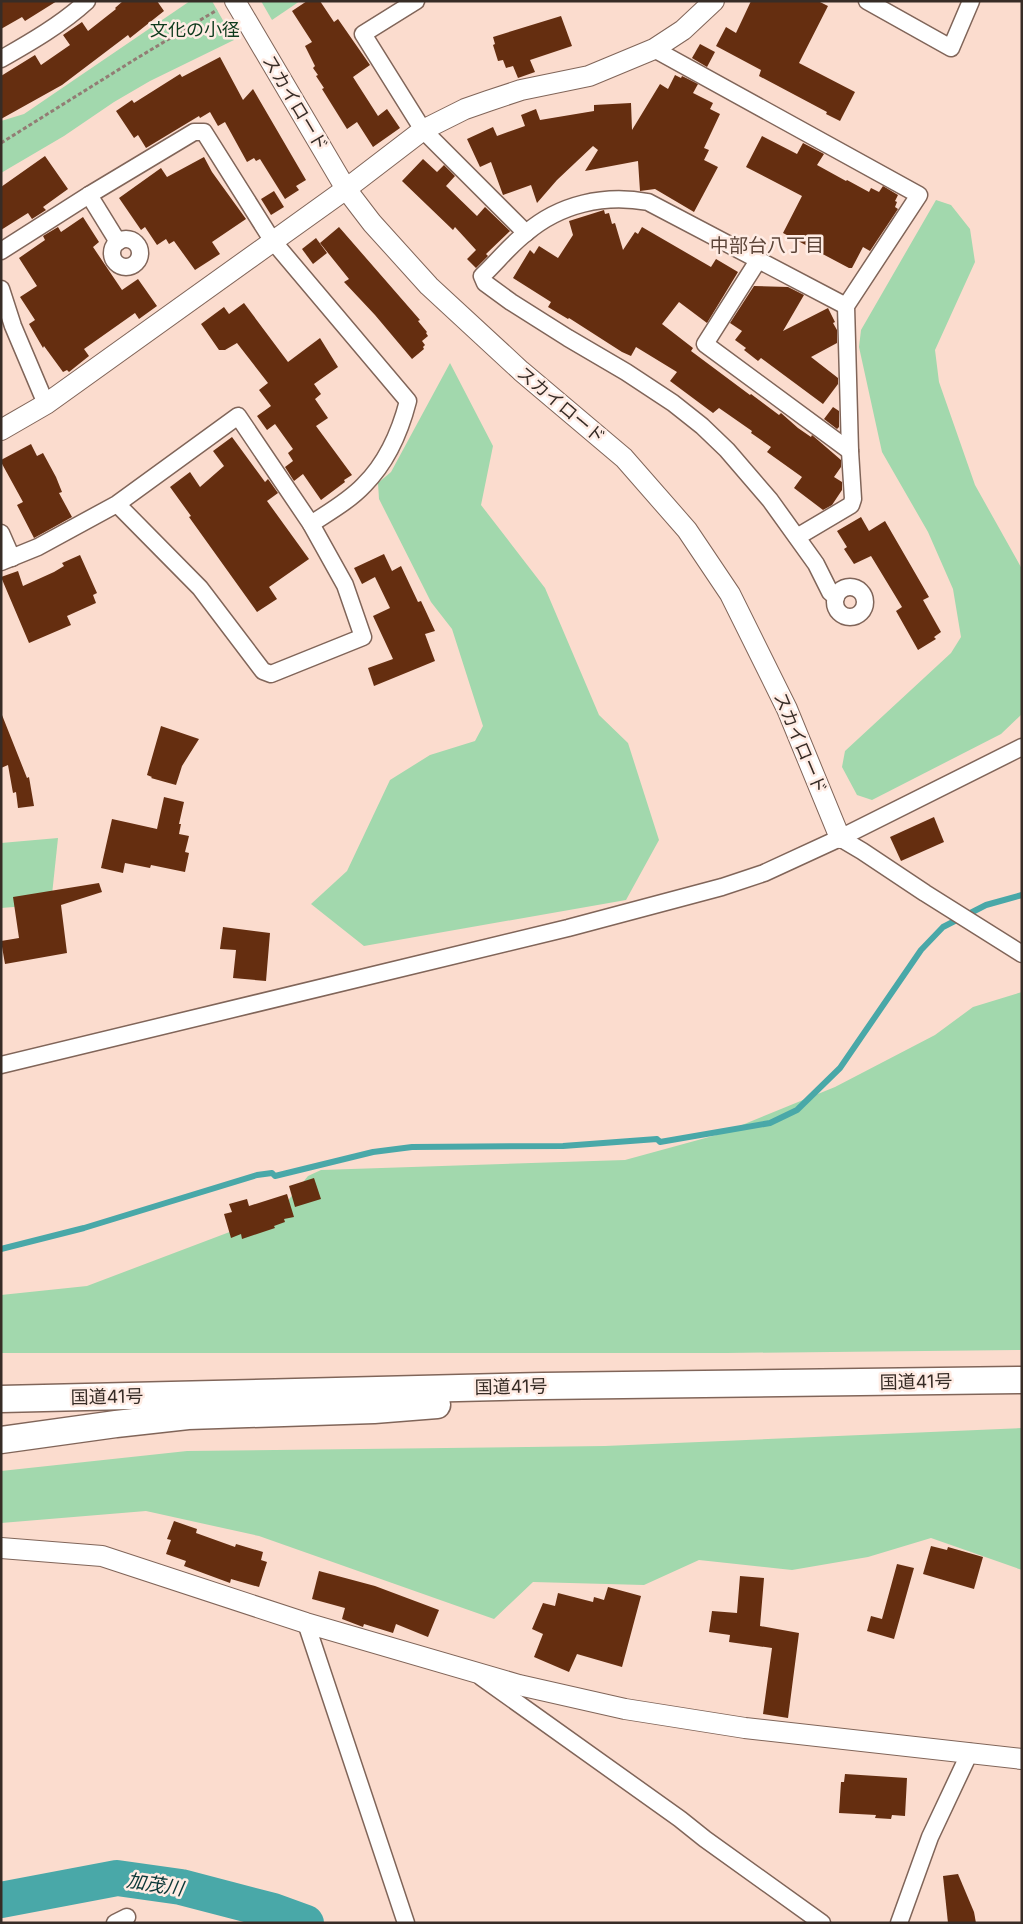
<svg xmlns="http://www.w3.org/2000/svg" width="1023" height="1924" font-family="Inter,'Noto Sans JP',sans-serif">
  <rect width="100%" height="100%" fill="#fbdcce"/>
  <g fill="#a2d8ad">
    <path d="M190,1H212L234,40L150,81L114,102L64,136L1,173V121L24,114Z"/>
    <path d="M261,1H300L272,20Z"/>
    <path d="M936,200L951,205L970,229L975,262L935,350L939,382L975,485L1022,569V714L1001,734L872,800L857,795L842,767L845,751L951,653L961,637L953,589L928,532L882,452L859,347L861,330Z"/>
    <path d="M450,363L493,446L481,505L545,588L599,715L628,743L659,840L626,900L364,946L311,904L347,871L390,780L430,755L475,741L483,726L452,629L431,602L379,499L378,483L391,472Z"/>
    <path d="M58,838L51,904L1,908V843Z"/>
    <path d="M1022,992V1350L726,1353H1V1295L87,1286L277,1214L308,1176L321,1170L625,1160L720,1134L835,1087L935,1035L973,1007Z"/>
    <path d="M1022,1428V1570L931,1538L868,1557L792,1570L699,1560L644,1585L533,1582L494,1619L259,1536L146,1511L1,1523V1471L187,1451L605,1446Z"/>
  </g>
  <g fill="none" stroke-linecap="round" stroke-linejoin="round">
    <path stroke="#49a8a8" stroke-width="6" d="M1,1249L84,1228L257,1175L272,1173L275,1176L373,1152L412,1147L563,1146L657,1139L660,1142L770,1123L797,1110L840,1068L921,950L943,927L986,905L1022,895"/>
    <path stroke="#49a8a8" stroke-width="36" d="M1,1900L117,1878L181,1887L273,1911L306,1923"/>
  </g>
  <g fill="#652e10">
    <path d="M1,1H57L25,21L22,17L1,29Z"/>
    <path d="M123,1H157L164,11L130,38L128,35L62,85L1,119V76L35,55L41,65L70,45L63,35L82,22L88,31L116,9L115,8Z"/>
    <path d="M307,1H320L334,22L338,19L370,65L353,77L378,116L387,109L400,128L373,147L357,122L347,129L322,89L324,88L316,76L318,75L313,68L315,66L305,46L312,42L292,11Z"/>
    <path d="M751,1H818L828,6L799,63L855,92L840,121L826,114L827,112L759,76L761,70L716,46L726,27L736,33Z"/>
    <path d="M561,16L572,46L530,60L535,72L518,78L513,66L506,68L503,60L498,61L493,45L495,44L493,37Z"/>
    <path d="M700,44L715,52L707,67L692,58Z"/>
    <path d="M220,57L243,100L253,89L306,180L296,186L299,190L285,199L260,159L256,161L254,158L247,162L225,122L218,126L210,112L200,118L199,116L146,148L138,135L134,138L116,111L132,100L134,103L180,74L182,77Z"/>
    <path d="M675,75L681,78L682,76L698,84L693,93L713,103L710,109L720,114L704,148L709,150L704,160L718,167L694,212L655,189L640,191L638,161L585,171L598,150L593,146L557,180L537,203L531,185L503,195L491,162L480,167L467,139L493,127L497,136L525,126L521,115L536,109L540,120L594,111V105L631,103L632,130L660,84L668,89Z"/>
    <path d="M762,136L797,154L803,143L824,154L817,165L846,181L847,180L869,192L871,188L879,192L883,186L898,195L895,201L897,202L895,207L898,209L870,251L863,247L852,268H849L783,233L802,196L746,167Z"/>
    <path d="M45,156L68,189L43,207L46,210L32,219L28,213L1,230V187Z"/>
    <path d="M204,157L212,172L246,219L212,242L220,254L195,270L174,241L169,244L166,239L157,245L145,227L141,230L119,198L161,168L167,177Z"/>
    <path d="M423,159L437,172L444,165L455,176L446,186L477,216L485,207L510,231L486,254L488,256L476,268L467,259L476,250L455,227L453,230L402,181Z"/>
    <path d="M274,191L284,207L271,215L261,199Z"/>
    <path d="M604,210L605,214L609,213L612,224L615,223L623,250L635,232L638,234L642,227L711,267L716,259L738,272L707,323L679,302L662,324L693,348L691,351L750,395L751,394L779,415L781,413L798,428L811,437L812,435L841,460V467L834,477L842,482V490L832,505L823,510L794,488L802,477L767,452L771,447L751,433L752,431L719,408L713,413L670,381L677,372L636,347L631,356L622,352L569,318L568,319L548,307L551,302L513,278L530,250L534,254L539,246L558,258L573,235L569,221Z"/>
    <path d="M83,217L99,242L93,247L122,290L138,279L157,306L139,319L135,313L84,349L89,356L69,372L67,370L63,372L44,346L43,348L29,324L35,320L20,297L37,286L19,258L45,240L43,236L58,227L61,232Z"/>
    <path d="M339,227L420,320L418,321L427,332L426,333L428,336L422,341L425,345L423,347L424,349L412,359L375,315L344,282L349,279L320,243Z"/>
    <path d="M316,238L327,253L313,264L302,249Z"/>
    <path d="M754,286L788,287L804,295L783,331L828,308L835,322L833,323L837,330V343L811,357L838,378V384L823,404L761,358L758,361L744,350L746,348L735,340L742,331L730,323Z"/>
    <path d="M244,303L288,362L320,338L338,367L314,384L321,394L315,399L328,418L316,426L352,475L344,480L345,482L321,500L303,474L294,481L285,467L293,461L288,453L293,449L275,424L267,430L257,416L271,406L259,390L268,383L237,343L225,350H219L201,324L224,307L229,314Z"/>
    <path d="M833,407L839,411V427L837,429L824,419Z"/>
    <path d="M232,437L265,482L268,479L278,493L267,501L309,559L269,587L277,599L257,612L189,517L191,516L170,487L190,472L200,487L224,466L213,451Z"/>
    <path d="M31,444L37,456L43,453L56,477L62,492L59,493L72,517L34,538L17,505L23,502L1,462V460Z"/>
    <path d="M861,517L869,531L885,521L929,597L923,600L941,632L934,637L936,639L918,650L896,611L902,607L871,556L854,564L844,549L847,547L837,531Z"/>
    <path d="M384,554L392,571L401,566L418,602L421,601L435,631L425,634L435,661L374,686L368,668L393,659L373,616L390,608L375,577L362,584L354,568Z"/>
    <path d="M80,555L97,593L93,595L96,603L67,616L71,625L29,643L1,577L18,571L23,586L54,572L64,566L62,563Z"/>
    <path d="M2,715L27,778L29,777L34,806L18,808L16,792L13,793L8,765L1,768Z"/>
    <path d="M161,726L199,739L182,766L176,785L151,778L152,777L147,775Z"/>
    <path d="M164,797L184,802L179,824H181L179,834L189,836L185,852L189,853L185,872L151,865L150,868L125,863L123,873L101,868L112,819L157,829Z"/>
    <path d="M934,817L944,842L901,861L890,837Z"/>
    <path d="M99,883L102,892L61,905L67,953L5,964L1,941L19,938L13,897Z"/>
    <path d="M223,927L270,933L266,981L233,978L236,950L220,949Z"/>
    <path d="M314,1178L321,1199L295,1207L289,1186Z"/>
    <path d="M287,1194L294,1217L284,1219L285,1222L274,1226L275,1228L242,1239L241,1234L231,1238L224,1214L232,1212L229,1204L247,1199L249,1206Z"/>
    <path d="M174,1521L197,1529L196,1533L235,1547L236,1544L263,1552L261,1560L267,1562L259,1587L231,1579L230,1583L184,1566L186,1561L166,1554L171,1540L167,1539Z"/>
    <path d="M931,1546L947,1550L948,1547L983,1557L974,1589L923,1574Z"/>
    <path d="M897,1564L914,1568L894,1639L867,1631L871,1616L882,1619Z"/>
    <path d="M319,1571L375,1586L439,1610L428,1637L396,1624L393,1633L364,1624L363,1627L342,1619L345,1608L312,1599Z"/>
    <path d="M740,1576L764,1578L760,1626L799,1633L788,1718L763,1714L772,1648L729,1642L730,1635L709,1632L712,1611L737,1613Z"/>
    <path d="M608,1587L641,1596L622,1667L577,1654L569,1672L534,1657L543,1634L532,1629L543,1603L555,1606L558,1593L593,1602L594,1597L604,1600Z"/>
    <path d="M845,1774L907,1778L905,1816L892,1815L891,1819L875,1818L876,1815L839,1813L841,1782H844Z"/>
    <path d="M958,1874L974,1912L976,1923H948L943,1876Z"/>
  </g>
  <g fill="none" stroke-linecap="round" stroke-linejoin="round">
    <g stroke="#806559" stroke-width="19">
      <g id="minor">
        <path d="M416,1L363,34L423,130L526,233"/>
        <path d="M867,1L951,48L971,1"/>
        <path d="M654,49L919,195L846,306L850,451L853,499L851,505L797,537"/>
        <path d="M1,59C31,42 62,24 87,1"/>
        <path d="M89,195L118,242"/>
        <circle cx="126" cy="253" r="14"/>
        <path d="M1,251L89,195L194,132H204L272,240L408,401C400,432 387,462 364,485C349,501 329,512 311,524"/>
        <path d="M759,259L705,344L850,451"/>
        <path d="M1,289L13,326L46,404"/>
        <path d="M1,533L12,558"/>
        <path d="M1,562L38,547L117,504L238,416L311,524L345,585L363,637L271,674L263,671L200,588L117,504"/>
        <circle cx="850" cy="602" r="15"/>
        <path d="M836,597L830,592L816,564L770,500L727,450L702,426L673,403L626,372L568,338L511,302L485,283L482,276C497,262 510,245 526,233C560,204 604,194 648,202L846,306"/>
        <path d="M840,838L862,851L925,893L1022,954"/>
        <path d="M1,1065L568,928L722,887L764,873L840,838L1022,747"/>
        <path d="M306,1623L406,1923"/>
        <path d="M481,1677L680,1819L705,1839L822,1923"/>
        <path d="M115,1923L127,1917"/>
        <path d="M899,1923L930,1837L970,1752"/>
      </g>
    </g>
    <g stroke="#806559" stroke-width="22">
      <g id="tertiary">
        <path d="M235,1L346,189L372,223L429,286L521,371L624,458L687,530L730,594L787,709L840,838"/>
        <path d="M1,430L46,404L346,189L423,130L465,109L488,101L521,90L589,76L654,49L683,30L714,1"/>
        <path d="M1,1548L102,1556L306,1623L519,1685L625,1709L745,1728L1022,1759"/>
      </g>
    </g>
    <g stroke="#806559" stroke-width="29">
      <g id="trunk">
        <path d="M1,1399L543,1386L1022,1380"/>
        <path d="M1,1440L116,1424L188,1416L374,1410L437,1405"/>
      </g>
    </g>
    <path stroke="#927d74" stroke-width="3" stroke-dasharray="4 2.5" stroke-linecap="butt" d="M1,143L134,60L217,10"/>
    <use href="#minor" stroke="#fff" stroke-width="16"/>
    <use href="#tertiary" stroke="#fff" stroke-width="20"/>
    <use href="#trunk" stroke="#fff" stroke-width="26"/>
  </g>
  <g text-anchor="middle" stroke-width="5" stroke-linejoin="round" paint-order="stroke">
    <g font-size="18" fill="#0e3b1d" stroke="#ffece4">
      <text x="195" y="36">文化の小径</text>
    </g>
    <g font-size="18" fill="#372c26" stroke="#ffece4">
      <text transform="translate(295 103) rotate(59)" y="6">スカイロード</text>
      <text transform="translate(561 405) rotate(40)" y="6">スカイロード</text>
      <text transform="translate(800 743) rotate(67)" y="6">スカイロード</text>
      <text transform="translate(916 1382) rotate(-1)" y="6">国道41号</text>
      <text transform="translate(511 1387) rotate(-1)" y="6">国道41号</text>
      <text transform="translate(107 1397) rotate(-1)" y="6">国道41号</text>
    </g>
    <g font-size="19" fill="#5d4539" stroke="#ffece4">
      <text x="767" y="252">中部台八丁目</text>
    </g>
    <g font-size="19" font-style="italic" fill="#0a3838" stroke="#ffece4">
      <text transform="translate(155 1884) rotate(9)" y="7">加茂川</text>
    </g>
  </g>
  <rect width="1023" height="1924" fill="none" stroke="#372c26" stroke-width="5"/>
</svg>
